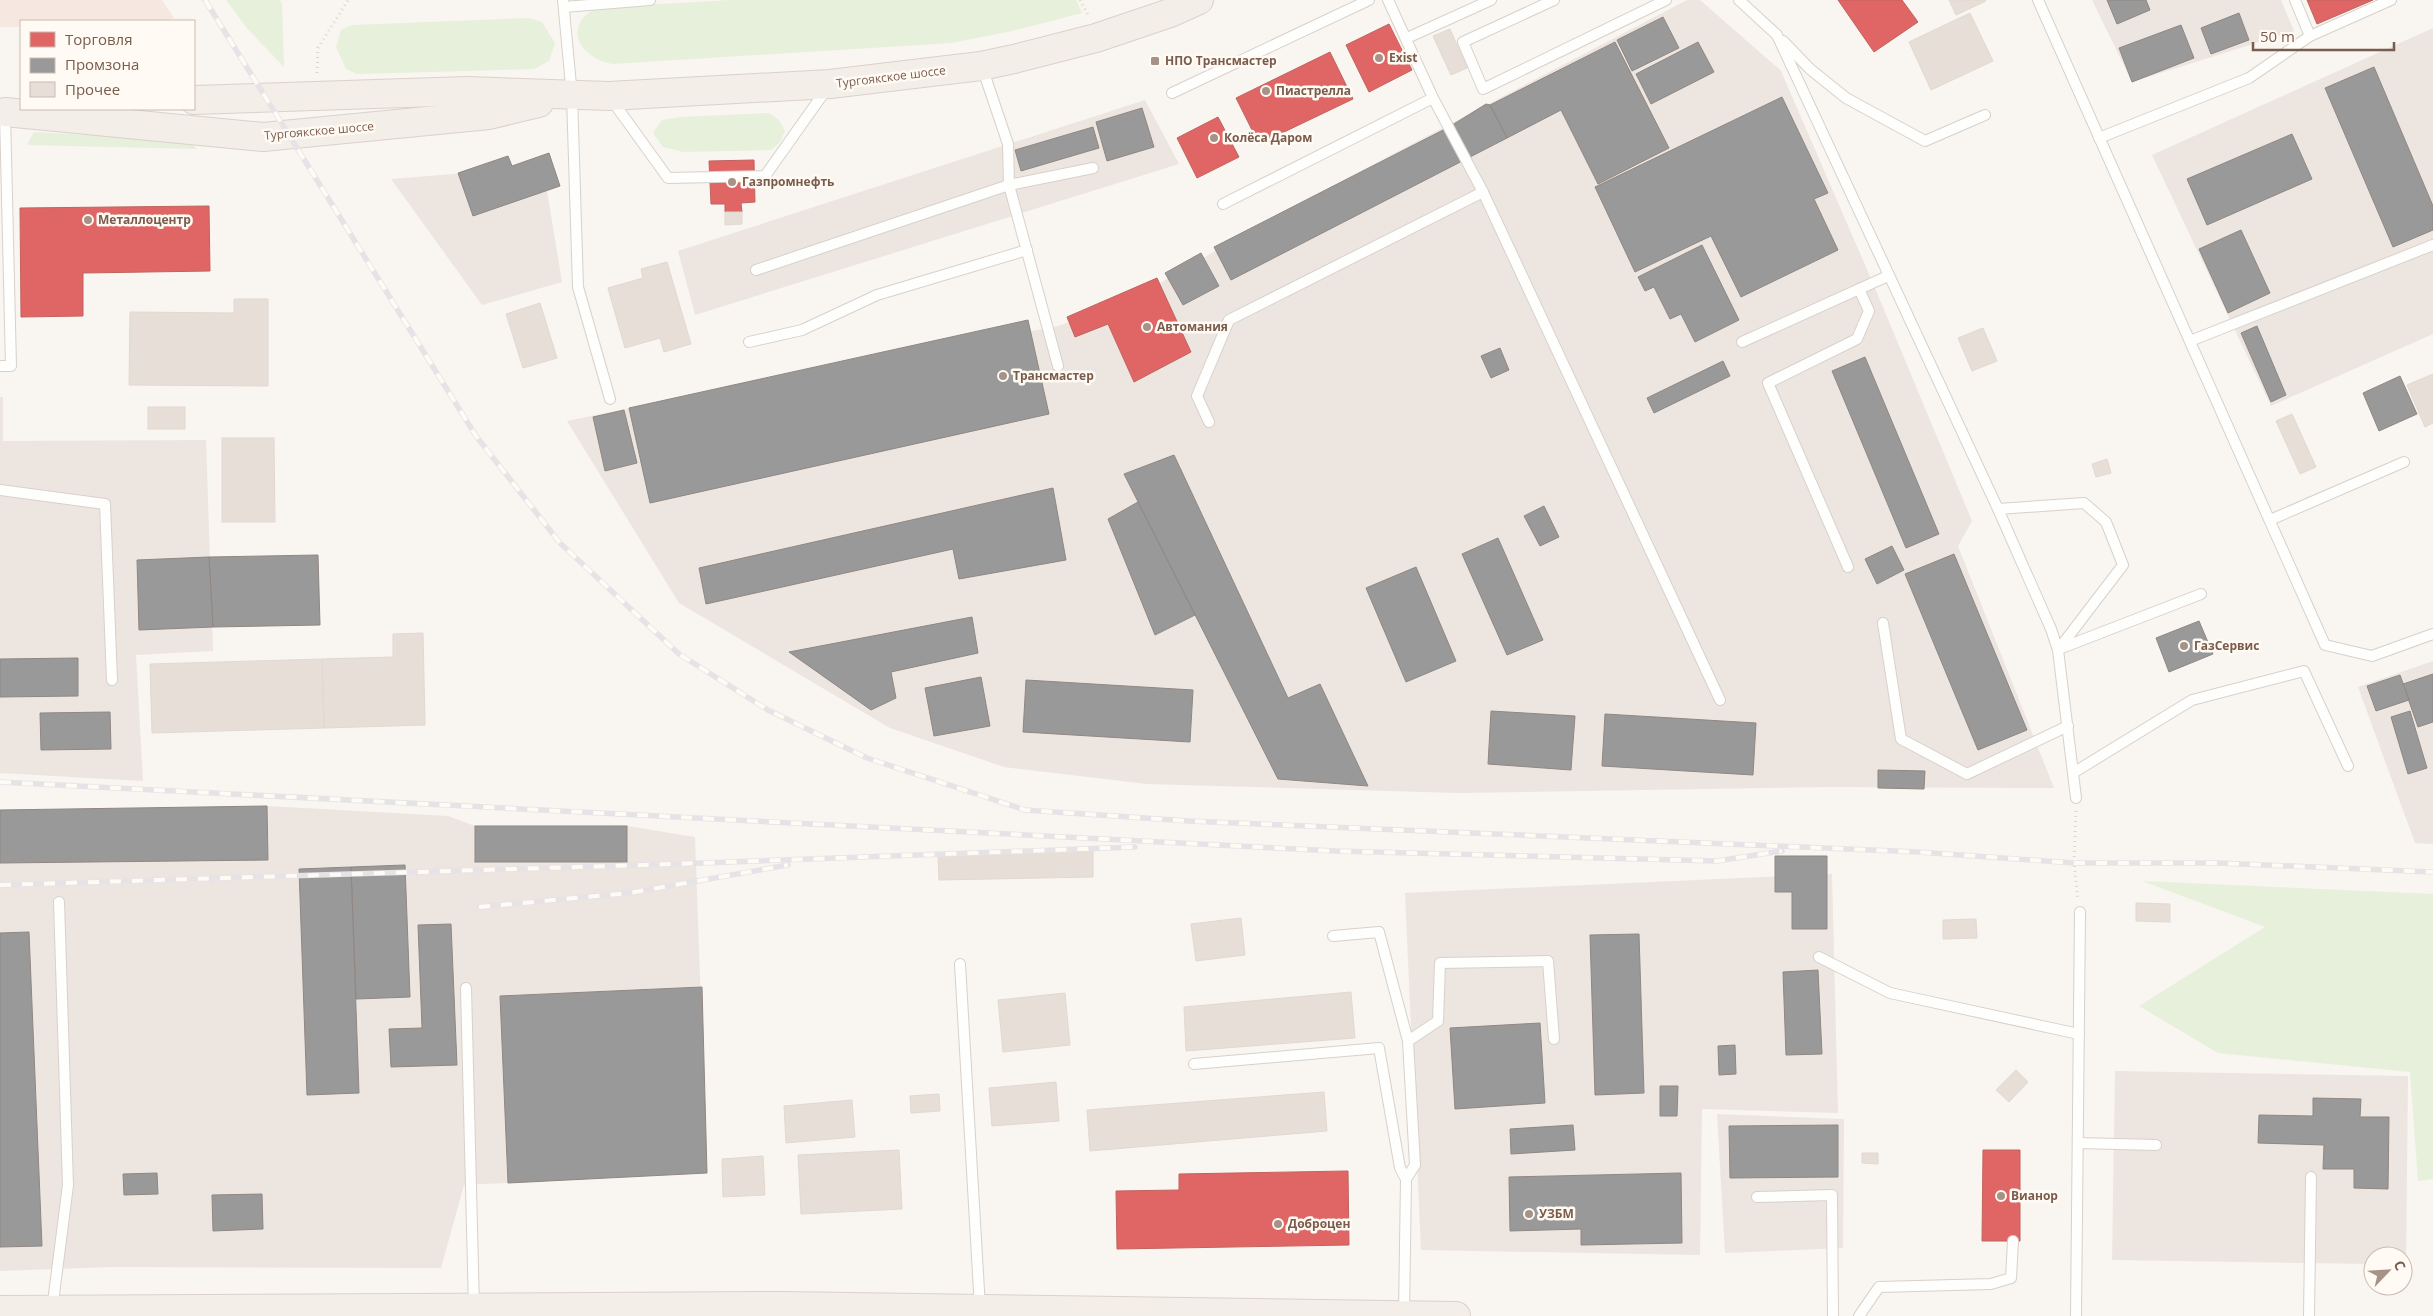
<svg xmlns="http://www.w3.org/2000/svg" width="2433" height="1316" font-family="'Open Sans',sans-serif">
  <rect width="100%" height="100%" fill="#f9f5f0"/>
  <path fill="#f6e8e1" d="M0,0H162L174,18L165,21H21V27H0Z"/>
  <g fill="#ede5e0">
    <path d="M1687,0H1700L1781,71L1875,288L1972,521L1958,546L2054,788L1827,787L1458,793L1147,784L1004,767L890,728L679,603L567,421L888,355L1055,327L1129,301L1284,211Z"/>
    <path d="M2092,0H2281L2294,31L2132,82Z"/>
    <path d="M2433,28V334L2271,406L2152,155Z"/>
    <path d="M1145,100L1179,164L695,315L678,251Z"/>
    <path d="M543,167L562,282L482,305L391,179Z"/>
    <path d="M0,397H3V441L206,440L213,651L136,655L143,781L0,773Z"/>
    <path d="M2433,661V844L2415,843L2358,687Z"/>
    <path d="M267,806L448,816L475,826H627L695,837L707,1173L464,1185L441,1268L112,1267L0,1271V810Z"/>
    <path d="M1832,874L1838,1113L1702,1109L1700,1255L1421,1250L1405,893Z"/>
    <path d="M2115,1071L2408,1076L2406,1265H2403V1256H2373V1264L2112,1260Z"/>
    <path d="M1717,1114L1844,1119L1843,1248L1725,1253Z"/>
  </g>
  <g fill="#e7f0db">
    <path d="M226,0H280L282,4L284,67L246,27Z"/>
    <path d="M730,0H1076L1082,13L1008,32L951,43L612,64C580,58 561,26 597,8C606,4 621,6 631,5C664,4 697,2 730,0Z"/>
    <path d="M530,18L542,22L555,43L549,61L534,69L357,74L346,69L336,47L341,30L352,25Z"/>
    <path d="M769,113L779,120L785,131L780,142L771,150L683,152L663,147L653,133L662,120L680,117Z"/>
    <path d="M34,132L189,141L197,149L27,145Z"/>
    <path d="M2142,881L2433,894V1179L2418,1181L2410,1072L2218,1053L2139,1006L2265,927Z"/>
  </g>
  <g fill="#e06666" stroke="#c1635e">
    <path d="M1838,0H1902L1918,22L1874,52Z"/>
    <path d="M2307,0H2373L2317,24Z"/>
    <path d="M1389,24L1412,70L1369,92L1346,45Z"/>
    <path d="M1330,52L1353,99L1259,144L1236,98Z"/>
    <path d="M1218,117L1239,157L1197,178L1177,138Z"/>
    <path d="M754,160L755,202L741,203L742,212H725V204H711L709,161Z"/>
    <path d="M209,206L210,271L83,273V316L21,317L20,208Z"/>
    <path d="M1157,278L1191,352L1134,382L1108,324L1075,337L1067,317Z"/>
    <path d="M1983,1150H2020V1241H1982Z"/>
    <path d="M1348,1171L1349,1245L1117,1249L1116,1191L1179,1190V1174Z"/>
  </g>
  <g fill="#999" stroke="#908782">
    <path d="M2107,0H2146L2150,10L2117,24Z"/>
    <path d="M2239,13L2249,40L2211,54L2201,28Z"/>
    <path d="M1663,17L1679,48L1632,71L1617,40Z"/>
    <path d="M2181,25L2194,58L2132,82L2119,48Z"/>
    <path d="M1615,42L1669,148L1598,184L1561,110L1507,138L1490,105Z"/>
    <path d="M1698,42L1714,72L1651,104L1636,74Z"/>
    <path d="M2374,67L2433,206V230L2393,247L2325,88Z"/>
    <path d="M1782,97L1828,193L1814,199L1838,250L1741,297L1711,236L1635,272L1595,187Z"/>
    <path d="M1486,104L1490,105L1507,138L1231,280L1214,247L1449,127Z"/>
    <path d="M1142,108L1154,147L1107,161L1096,122Z"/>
    <path d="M1093,127L1099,148L1021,171L1015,150Z"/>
    <path d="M2292,134L2312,179L2207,225L2187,179Z"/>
    <path d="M549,153L560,186L473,216L458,173L508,156L512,166Z"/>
    <path d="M2241,230L2270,293L2228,313L2199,249Z"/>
    <path d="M1702,245L1739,320L1695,342L1681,314L1670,319L1654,287L1645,291L1638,277Z"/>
    <path d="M1201,253L1219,286L1183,305L1165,273Z"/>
    <path d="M1028,320L1049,414L650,503L629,408Z"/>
    <path d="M2257,326L2286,395L2271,402L2241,333Z"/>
    <path d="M1500,348L1509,370L1491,378L1481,356Z"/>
    <path d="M1865,357L1939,534L1906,548L1832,371Z"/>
    <path d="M1723,361L1730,376L1654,413L1647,398Z"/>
    <path d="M2400,376L2417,414L2379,431L2363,393Z"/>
    <path d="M624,410L637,463L605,471L593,417Z"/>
    <path d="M1174,455L1288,698L1320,684L1368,786L1278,779L1124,474Z"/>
    <path d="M1053,488L1066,560L959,579L953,549L706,604L699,568Z"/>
    <path d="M1138,502L1195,615L1155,635L1108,519Z"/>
    <path d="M1544,506L1559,537L1540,546L1524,516Z"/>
    <path d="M1498,538L1543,640L1507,655L1462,554Z"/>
    <path d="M1892,546L1904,570L1877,584L1865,559Z"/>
    <path d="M1954,554L2027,730L1978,750L1905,574Z"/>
    <path d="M318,555L320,625L213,627L209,557Z"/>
    <path d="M209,557L213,627L139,630L137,560Z"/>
    <path d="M1416,567L1456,661L1406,682L1366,588Z"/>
    <path d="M972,617L978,653L891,672L896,698L871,710L789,652Z"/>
    <path d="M2199,621L2213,654L2169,672L2156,638Z"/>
    <path d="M78,658V696L0,697V659Z"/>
    <path d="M2433,674V722L2418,727L2403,684Z"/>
    <path d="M2400,675L2409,700L2376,711L2367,686Z"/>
    <path d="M981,677L990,726L934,736L925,688Z"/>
    <path d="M1026,680L1193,690L1190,742L1023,732Z"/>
    <path d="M1491,711L1575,716L1571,770L1488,764Z"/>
    <path d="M2410,711L2427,768L2408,774L2391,717Z"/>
    <path d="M110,712L111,749L41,750L40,713Z"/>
    <path d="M1605,714L1756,723L1753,775L1602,766Z"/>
    <path d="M1878,770L1925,771L1924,789L1878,788Z"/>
    <path d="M267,806L268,860L0,863V810Z"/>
    <rect x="475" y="826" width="152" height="36"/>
    <path d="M1775,856H1827V929H1792V892H1775Z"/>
    <path d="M405,865L410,997L356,999L351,867Z"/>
    <path d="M351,867L359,1093L307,1095L299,869Z"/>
    <path d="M451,924L457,1065L391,1067L389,1029L422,1028L418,925Z"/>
    <path d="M29,932L42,1246L0,1247V933Z"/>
    <path d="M1639,934L1644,1093L1595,1095L1590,935Z"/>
    <path d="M1818,970L1822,1054L1786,1055L1783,972Z"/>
    <path d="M702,987L707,1173L508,1183L500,996Z"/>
    <path d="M1540,1023L1545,1103L1455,1109L1450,1028Z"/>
    <path d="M1735,1045L1736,1074L1719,1075L1718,1046Z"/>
    <path d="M1660,1086H1678L1677,1116H1660Z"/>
    <path d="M2313,1098L2361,1099L2360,1117H2389L2388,1189L2354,1188V1169H2323L2324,1145L2258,1143L2259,1115L2313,1116Z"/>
    <path d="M1573,1125L1575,1150L1511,1154L1510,1129Z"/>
    <path d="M1838,1125V1177L1730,1178L1729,1126Z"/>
    <path d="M157,1173L158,1194L124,1195L123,1174Z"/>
    <path d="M1681,1173L1682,1243L1581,1245V1229L1510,1231L1509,1177Z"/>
    <path d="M262,1194L263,1229L213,1231L212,1195Z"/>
  </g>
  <g fill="#e6ded7" stroke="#e2d8d2">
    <path d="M1949,0H1985L1986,1L1956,15Z"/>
    <path d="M1970,13L1993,61L1931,90L1909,42Z"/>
    <path d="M1450,29L1467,68L1451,75L1433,36Z"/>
    <path d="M725,212H742V224L725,225Z"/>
    <path d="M667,262L691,344L664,352L660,338L625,348L608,288L643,278L641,269Z"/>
    <path d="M234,299H268V386L129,385L130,312L234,313Z"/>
    <path d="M540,303L557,358L523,368L506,314Z"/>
    <path d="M1983,328L1997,361L1972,371L1958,338Z"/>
    <path d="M2433,374V423L2425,427L2407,385Z"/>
    <rect x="148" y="407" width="37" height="22"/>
    <path d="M2292,414L2316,467L2300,474L2276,421Z"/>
    <path d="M222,438H274L275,522H222Z"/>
    <path d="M2107,459L2111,473L2096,477L2092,464Z"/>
    <path d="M423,633L425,725L324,728L322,659L393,657V634Z"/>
    <path d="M322,659L324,728L152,733L150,664Z"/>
    <path d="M1093,850V877L939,880L938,853Z"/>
    <path d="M2136,903L2170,904V922L2136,921Z"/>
    <path d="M1241,918L1245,955L1196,961L1191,924Z"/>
    <path d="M1976,919L1977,938L1943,939V920Z"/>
    <path d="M1351,992L1355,1038L1186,1051L1184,1007Z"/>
    <path d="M1065,993L1070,1045L1003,1052L998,1000Z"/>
    <path d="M2016,1070L2028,1082L2009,1102L1996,1090Z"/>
    <path d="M1056,1082L1059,1121L992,1126L989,1088Z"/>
    <path d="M1324,1092L1327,1131L1090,1151L1087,1110Z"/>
    <path d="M939,1094L940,1111L911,1113L910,1096Z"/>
    <path d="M852,1100L855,1137L786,1143L784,1106Z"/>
    <path d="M899,1150L902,1209L801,1214L798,1155Z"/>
    <path d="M1862,1153H1878V1164L1862,1163Z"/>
    <path d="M763,1156L765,1195L723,1197L722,1159Z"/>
  </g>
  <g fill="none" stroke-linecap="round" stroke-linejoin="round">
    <g stroke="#d7d1cb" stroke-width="12">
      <g id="service">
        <path d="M563,0L572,96L578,287L610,399"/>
        <path d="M1554,0L1463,42L1483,89L1666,0"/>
        <path d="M1739,0L1777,35L1998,509L2051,629L2058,650L2076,798"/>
        <path d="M2038,0L2325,645L2372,656L2433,634"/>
        <path d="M2295,0L2310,36"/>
        <path d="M564,7L650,0"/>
        <path d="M1407,38L1491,0"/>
        <path d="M1783,41L1810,69L1846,98L1925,141L1985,115"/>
        <path d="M982,67L1008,144L1009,185L1058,366"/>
        <path d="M1172,93L1369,0"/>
        <path d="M611,99L668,178L765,176L828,87"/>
        <path d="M2099,138L2249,78L2310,36L2391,0"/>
        <path d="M1483,192L1720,700"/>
        <path d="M1223,204L1433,98L1388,0"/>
        <path d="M756,270L1009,185L1093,168"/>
        <path d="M2190,341L2433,245"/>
        <path d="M749,342L802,330L877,295L1027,250"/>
        <path d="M1742,342L1888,276"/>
        <path d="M0,366H11L5,113"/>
        <path d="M1209,422L1197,396L1229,320L1483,192L1433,98"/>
        <path d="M0,490L105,504L112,680"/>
        <path d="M1998,509L2084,503L2106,522L2123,565L2058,650"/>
        <path d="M2270,520L2404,462"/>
        <path d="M1848,567L1768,383L1857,339L1869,311L1859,289"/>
        <path d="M1883,623L1901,739L1967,774L2068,726"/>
        <path d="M2059,649L2201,594"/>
        <path d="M2073,773L2192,700L2304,671L2348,766"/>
        <path d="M1333,936L1379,932L1408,1041L1415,1165L1406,1179"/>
        <path d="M1819,957L1890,993L2079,1034"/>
        <path d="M960,964L980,1308"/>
        <path d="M466,988L474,1307"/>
        <path d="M1408,1041L1438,1021L1440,963L1548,961L1554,1039"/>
        <path d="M1194,1064L1379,1048L1400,1168L1406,1179L1404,1314"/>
        <path d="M2078,1143L2156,1145"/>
        <path d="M1757,1197L1832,1195L1833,1316"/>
        <path d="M52,1310L68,1185L59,902"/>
        <path d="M1859,1316L1879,1287L1991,1284L2011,1278L2013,1241"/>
        <path d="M2076,1316L2080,912"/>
        <path d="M2309,1316L2311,1177"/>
      </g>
    </g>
    <g stroke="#dad1cc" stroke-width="30">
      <g id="primary">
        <path d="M194,100L467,91L609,96L830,84L981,66L1014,59L1096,38L1170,13L1199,0"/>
        <path d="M5,112L263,137L489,115L539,103"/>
        <path d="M0,1310L783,1306L1456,1316"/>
      </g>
    </g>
    <g stroke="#dcd5d0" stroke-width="3" stroke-dasharray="1 4" stroke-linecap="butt">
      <path d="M1080,0L1088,15"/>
      <path d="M317,73L318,48L348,0"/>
      <path d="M2076,811L2074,863L2078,900"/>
    </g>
    <use href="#service" stroke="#fefefd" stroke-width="10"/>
    <use href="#primary" stroke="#f3eee8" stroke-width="28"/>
    <g stroke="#e6e3e7" stroke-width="5.5">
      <g id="rail">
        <path d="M205,0L476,436L560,543L679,654L768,710L867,758L1025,810L1189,821L1918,852L2074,863H2218L2433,872"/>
        <path d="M0,782L1335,851L1717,861L1782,851"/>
        <path d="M0,885L674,864L1135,847"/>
        <path d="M479,907L629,893L788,865"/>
      </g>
    </g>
    <use href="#rail" stroke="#fffaf3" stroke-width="4" stroke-dasharray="11" stroke-linecap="butt"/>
  </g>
  <g fill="#a69286" stroke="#fffaf3" stroke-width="2">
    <circle cx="1379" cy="58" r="5"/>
    <rect x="1150" y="56" width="10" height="10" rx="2.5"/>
    <circle cx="1266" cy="91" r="5"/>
    <circle cx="1214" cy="138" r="5"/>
    <circle cx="732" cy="182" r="5"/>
    <circle cx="88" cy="220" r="5"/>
    <circle cx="1147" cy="327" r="5"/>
    <circle cx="1003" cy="376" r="5"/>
    <circle cx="2184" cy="646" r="5"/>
    <circle cx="2001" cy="1196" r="5"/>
    <circle cx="1529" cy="1214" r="5"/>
    <circle cx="1278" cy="1224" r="5"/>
  </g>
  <g text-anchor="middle" stroke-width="5" stroke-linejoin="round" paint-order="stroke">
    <g font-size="12" font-weight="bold" fill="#7a5c4d" stroke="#fffaf3" text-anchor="start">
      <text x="1389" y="62">Exist</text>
      <text x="1165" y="65">НПО Трансмастер</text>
      <text x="1276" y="95">Пиастрелла</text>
      <text x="1224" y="142">Колёса Даром</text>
      <text x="742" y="186">Газпромнефть</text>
      <text x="98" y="224">Металлоцентр</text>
      <text x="1157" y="331">Автомания</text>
      <text x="1013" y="380">Трансмастер</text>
      <text x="2194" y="650">ГазСервис</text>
      <text x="2011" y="1200">Вианор</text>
      <text x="1539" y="1218">УЗБМ</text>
      <text x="1288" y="1228">Доброцен</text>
    </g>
    <g font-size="12" fill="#7a5c4d" stroke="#fffaf3">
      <text transform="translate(891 77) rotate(-7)" y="4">Тургоякское шоссе</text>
      <text transform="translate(319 131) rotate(-5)" y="4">Тургоякское шоссе</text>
    </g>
  </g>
  <rect x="20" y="20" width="175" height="90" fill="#fffaf3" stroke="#cabbb1"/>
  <rect x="30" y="32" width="25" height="15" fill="#e06666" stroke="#cabbb1"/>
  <text x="65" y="45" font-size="15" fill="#7a5c4d">Торговля</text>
  <rect x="30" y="58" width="25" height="15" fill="#999999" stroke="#cabbb1"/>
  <text x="65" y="70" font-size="15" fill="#7a5c4d">Промзона</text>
  <rect x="30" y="82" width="25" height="15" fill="#e6ded7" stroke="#cabbb1"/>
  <text x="65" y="95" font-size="15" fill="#7a5c4d">Прочее</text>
  <g transform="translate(2388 1271) rotate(65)"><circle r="24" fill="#fffaf3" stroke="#cabbb1"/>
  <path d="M0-4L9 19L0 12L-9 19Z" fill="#a69286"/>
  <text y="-8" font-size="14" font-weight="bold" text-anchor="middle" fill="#7a5c4d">С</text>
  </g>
  <path d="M2253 42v8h141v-8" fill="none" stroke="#7a5c4d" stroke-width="2.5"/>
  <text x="2260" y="42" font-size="15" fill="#7a5c4d" stroke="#fffaf3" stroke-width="4" paint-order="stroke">50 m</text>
</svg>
